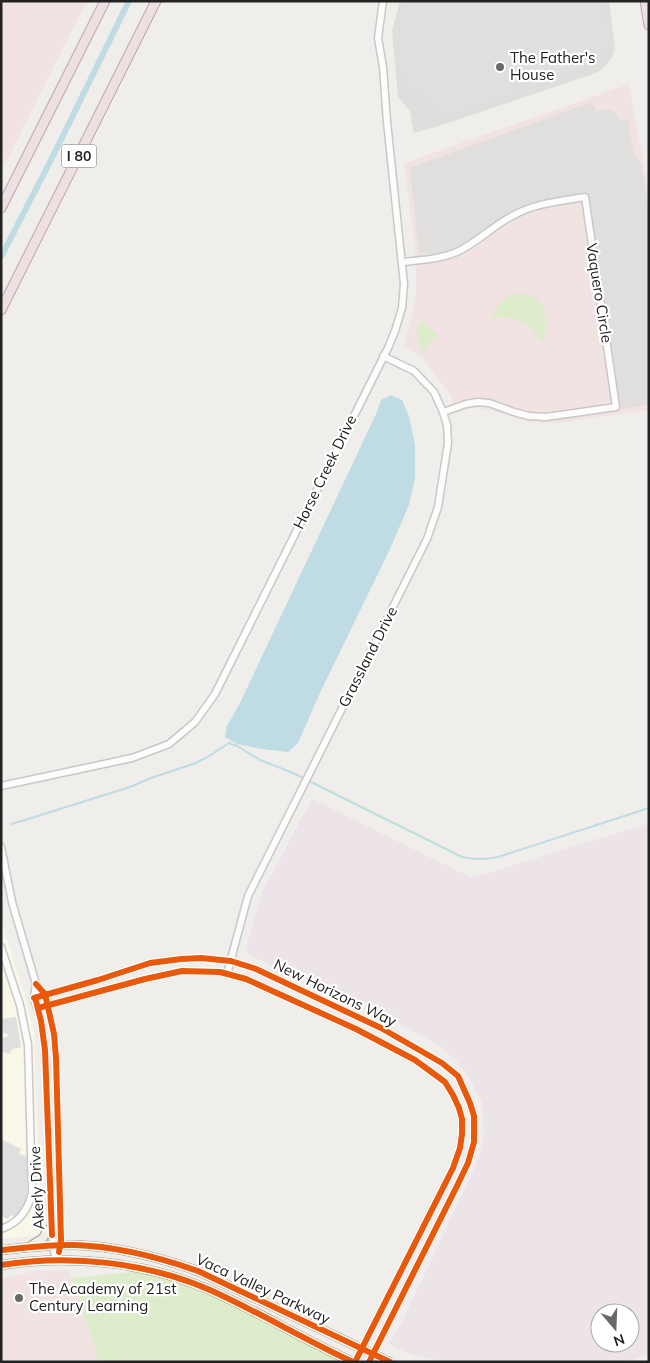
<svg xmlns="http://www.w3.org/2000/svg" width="650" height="1363" font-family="Mulish,sans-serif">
  <rect width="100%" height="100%" fill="#f0eeeb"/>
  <g fill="#f1e3e1">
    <path d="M1,1H87L1,172Z"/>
    <path d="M629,84L649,193V410L556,423L528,422L487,409L471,408L458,413L451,396L430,368L423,359L404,345L413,311L416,293V274L414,238L404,163Z"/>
    <path d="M69,1270L99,1362H1V1277L6,1278L35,1271Z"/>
  </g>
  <path fill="#ede4e9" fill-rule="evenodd" d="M312,799L472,878L649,823V1353L626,1362H445L413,1355L392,1346L389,1344L403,1320L479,1158L484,1132L482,1103L470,1079L456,1060L435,1043L359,1003L251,956L246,948L262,892ZM600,1313H630V1343H600Z"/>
  <path fill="#f8f7e8" d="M1,920L25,996L34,1032L41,1230L38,1235L1,1239Z"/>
  <path fill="#dededc" d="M400,1H609L615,47L613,55L608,63L601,70L593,74L436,127L413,133V129L410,111L398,97L392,31Z"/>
  <g fill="#ddeccb">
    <path d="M516,294C521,294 527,294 532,296C548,303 546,326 544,340L541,341C530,322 512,314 491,318C498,308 503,296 516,294Z"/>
    <path d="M422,321C426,327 435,329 438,335L429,343L423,355C419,344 416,335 418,324Z"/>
    <path d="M150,1270L212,1291L353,1362H99L72,1278Z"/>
  </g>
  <g fill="#e0dfde">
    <path d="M406,1H601L607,46L596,63L442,117L440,107L416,89L409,82L402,70L400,46V32L401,17Z"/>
    <path d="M592,102L596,111L611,109L616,114L619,119L628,120L634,155L637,157L641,164L649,209V404L621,409L588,193L534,204L452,250L445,252L435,254L419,253L412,191L410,167L421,164Z"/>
    <path d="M16,1017L21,1047L12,1049L9,1054L1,1051V1033L3,1034L2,1037L4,1038L7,1037L8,1035L6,1033H3L1,1019Z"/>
    <path d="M1,1139L21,1149L19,1154L27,1157V1197L21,1211L16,1217L11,1215L8,1219L1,1216Z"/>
  </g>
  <path fill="#bfdbe3" d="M391,395L402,400L409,416L415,445V478L409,505L389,551L319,695L298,743L288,752L262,749L237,744L225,737L227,726L240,703L376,414L381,400Z"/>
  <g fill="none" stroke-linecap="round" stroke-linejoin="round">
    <path stroke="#bfdbe3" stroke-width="2" d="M12,824L130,787L151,778L193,764L206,758L229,743L237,746L260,760L293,773L462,857C475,860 485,860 498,857L649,808"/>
    <path stroke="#bfdbe3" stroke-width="6" d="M1,257L54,154L129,1"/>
    <g stroke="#c9c8c7" stroke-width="9">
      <g id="minor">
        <path d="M403,262C422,260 442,259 459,251C479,241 494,225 514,215C536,203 561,201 585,197L616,407L546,417L529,416L514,412L489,403L478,402L466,404L443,412"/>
        <path d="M1,786L132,758L169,744L195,722L215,694L388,348L395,331L402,308L404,284L387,122L383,67L378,38L383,1"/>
        <path d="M1,847L12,902L36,984L34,998L41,1021L45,1050L52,1227L53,1246L56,1260"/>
        <path d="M1,947L20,1005L28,1045L32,1193C28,1210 19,1223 1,1229"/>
        <path d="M227,974L248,896L427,539L438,507L448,443L447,425L443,412L434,392L414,371L383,356"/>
        <path d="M36,984L45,994L54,1034L56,1058L61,1245L56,1260"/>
        <path d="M34,998L98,980L150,963L181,959L201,958L231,961L256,969L381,1028L442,1063L458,1076L470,1103L474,1116V1142L468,1163L456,1188L369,1362"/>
        <path d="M38,1008L145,979L182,971L220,972L246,979L356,1029L415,1060L445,1082L453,1095L459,1108L462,1119V1134L460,1148L453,1168L355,1362"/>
      </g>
    </g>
    <g stroke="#a79c86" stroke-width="10">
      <g id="major">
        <path d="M32,1245L43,1238L47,1231L52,1227"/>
        <path d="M1,1250C25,1248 50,1244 74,1245C117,1246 158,1257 198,1271L390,1362"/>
        <path d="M1,1265C70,1254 146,1262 210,1290C259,1312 305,1340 353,1362"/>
      </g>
    </g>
    <g stroke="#c5a2ac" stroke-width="11">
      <g id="highway">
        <path d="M645,1L649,25"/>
        <path d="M1,208L105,1"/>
        <path d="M1,310L156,1"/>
      </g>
    </g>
    <use href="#minor" stroke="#fdfcfc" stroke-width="6"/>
    <use href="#major" stroke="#f3ede7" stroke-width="8"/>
    <use href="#highway" stroke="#ece0e2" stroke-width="9"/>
    <g stroke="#fff" stroke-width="9">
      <g id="cycleway">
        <path d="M36,984L45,994L54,1034L56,1058L61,1240L59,1252"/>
        <path d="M34,998L98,980L150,963L181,959L201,958L231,961L256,969L381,1028L442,1063L458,1076L470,1103L474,1116V1142L468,1163L456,1188L369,1362"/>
        <path d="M36,1001L41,1021L45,1050L52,1235"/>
        <path d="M38,1008L145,979L182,971L220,972L246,979L356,1029L415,1060L445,1082L453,1095L459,1108L462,1119V1134L460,1148L453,1168L355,1362"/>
        <path d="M1,1250C25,1248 50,1244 74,1245C117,1246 158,1257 198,1271L390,1362"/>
        <path d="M1,1265C70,1254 146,1262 210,1290C259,1312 305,1340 353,1362"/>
      </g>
    </g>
    <use href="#cycleway" stroke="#e8590c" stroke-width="6"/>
  </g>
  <g fill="#6a6968" stroke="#fff" stroke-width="2">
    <circle cx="500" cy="67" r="5"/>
    <circle cx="19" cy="1298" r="5"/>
  </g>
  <g text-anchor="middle" stroke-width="4.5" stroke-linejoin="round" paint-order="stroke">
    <rect fill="#fff" stroke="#646464" stroke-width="1" x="61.5" y="144.5" width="35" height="23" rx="4"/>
    <g font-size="14" font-weight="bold" fill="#222">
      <text x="79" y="161">I 80</text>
    </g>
    <g font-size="15" fill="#222" stroke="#fff" text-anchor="start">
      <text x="510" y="63">The Father's<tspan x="510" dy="17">House</tspan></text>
      <text x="29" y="1294">The Academy of 21st<tspan x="29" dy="17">Century Learning</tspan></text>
    </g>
    <g font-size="15" fill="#222" stroke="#fff">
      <text transform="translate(599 293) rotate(81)" y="5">Vaquero Circle</text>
      <text transform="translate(325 472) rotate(-64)" y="5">Horse Creek Drive</text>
      <text transform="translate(368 657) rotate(-63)" y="5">Grassland Drive</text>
      <text transform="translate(335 993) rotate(26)" y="5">New Horizons Way</text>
      <text transform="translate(37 1188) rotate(-93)" y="5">Akerly Drive</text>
      <text transform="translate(263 1289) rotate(25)" y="5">Vaca Valley Parkway</text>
    </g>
  </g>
  <rect width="650" height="1363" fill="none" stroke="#222222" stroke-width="5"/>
  <g transform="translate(615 1328) rotate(161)"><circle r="24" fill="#ffffff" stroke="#a7a7a7"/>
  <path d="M0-4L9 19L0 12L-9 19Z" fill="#6a6968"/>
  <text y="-8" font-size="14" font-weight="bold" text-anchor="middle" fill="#222222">N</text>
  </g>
</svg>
